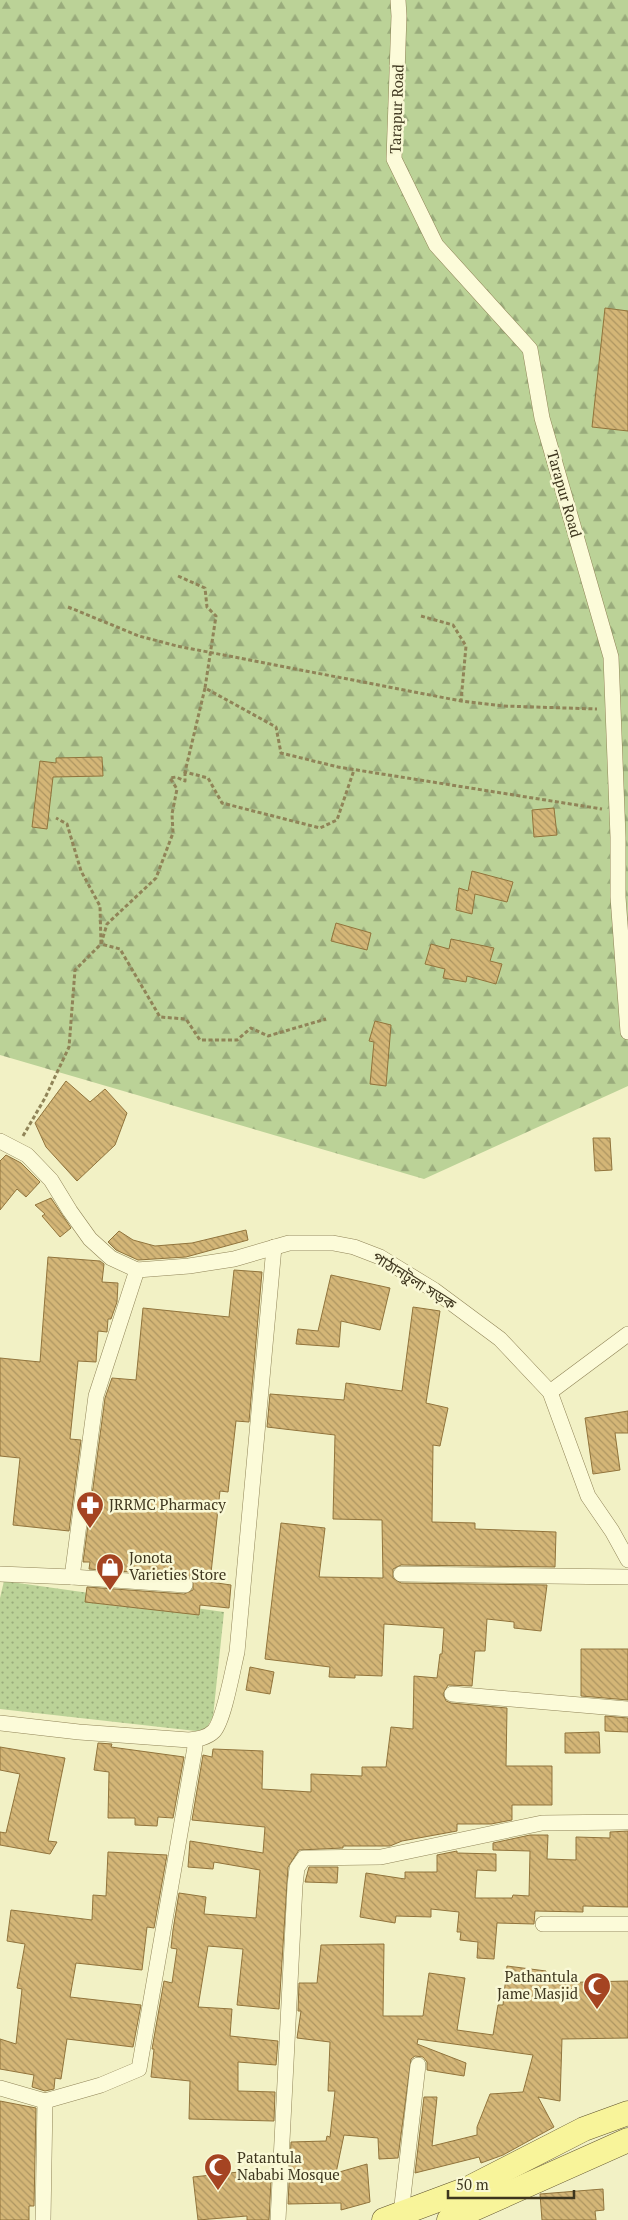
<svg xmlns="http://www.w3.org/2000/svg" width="628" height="2220" font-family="'PT Serif','Noto Sans Bengali',serif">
  <defs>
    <pattern id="forest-firs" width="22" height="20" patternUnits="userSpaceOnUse" patternTransform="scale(1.25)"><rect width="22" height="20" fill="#bbd297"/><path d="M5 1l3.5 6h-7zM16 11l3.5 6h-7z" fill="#99ab7b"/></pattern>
    <pattern id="park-dots" width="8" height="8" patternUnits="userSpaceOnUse" patternTransform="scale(1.25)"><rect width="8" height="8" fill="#bbd297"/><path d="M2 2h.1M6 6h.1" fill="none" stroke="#99ab7b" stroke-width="1.8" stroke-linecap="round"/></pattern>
    <pattern id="building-back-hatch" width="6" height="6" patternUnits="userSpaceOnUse" patternTransform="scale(1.25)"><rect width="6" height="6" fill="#d4b677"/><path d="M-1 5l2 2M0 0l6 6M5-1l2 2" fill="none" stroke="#ad9561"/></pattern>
  </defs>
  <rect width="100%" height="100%" fill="#f2f1c5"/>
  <path fill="url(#forest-firs)" d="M0,0H628V1086L424,1179L0,1055Z"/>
  <path fill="url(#park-dots)" d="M4,1581L224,1612L213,1717L206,1729L196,1731L0,1709V1598Z"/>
  <g fill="url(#building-back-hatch)" stroke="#91743c">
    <path d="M605,308L628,311V431L592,427Z"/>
    <path d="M102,757L103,776L53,777L47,829L32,827L40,761L56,763V758Z"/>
    <path d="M554,808L557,835L534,837L532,810Z"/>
    <path d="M472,871L513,882L507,902L475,894L472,914L456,910L459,888L468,891Z"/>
    <path d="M336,923L371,933L367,950L331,941Z"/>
    <path d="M451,939L494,948L490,961L502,964L496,984L467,976L466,982L443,978L445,969L425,964L431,944L449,949Z"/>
    <path d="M375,1021L391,1025L386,1086L370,1084L374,1042L369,1041Z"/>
    <path d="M66,1081L90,1102L105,1089L127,1113L115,1145L77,1181L46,1147L35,1123Z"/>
    <path d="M593,1138H610L612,1170L595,1171Z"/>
    <path d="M6,1155L21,1163L40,1182L26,1197L17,1189L0,1210V1161Z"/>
    <path d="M51,1198L71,1228L60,1237L42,1216L45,1214L35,1205Z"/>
    <path d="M246,1230L248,1240L186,1257L138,1260L116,1250L108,1242L119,1231L133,1240L155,1246L192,1243Z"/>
    <path d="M48,1257L100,1261L104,1264L102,1282L118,1283L117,1302L111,1319H108L107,1332L98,1331L96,1362L78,1361L70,1439L81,1440L69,1531L13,1525L20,1458L0,1456V1358L40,1362Z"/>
    <path d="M234,1270L262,1272L249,1422L236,1421L228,1492L220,1491L210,1582L231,1585L229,1608L200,1605L199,1615L85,1602L87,1587L184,1594L193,1590V1580L186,1576L89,1569L90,1562H83L105,1398L112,1378L136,1380L143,1308L229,1317Z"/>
    <path d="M331,1275L390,1288L380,1330L341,1321L339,1347L296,1344L298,1329L318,1331Z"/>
    <path d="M413,1307L440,1311L426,1403L448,1408L440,1446L433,1445L432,1522L475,1523V1529L556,1532L555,1567L401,1565L393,1569V1578L401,1583L547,1585L541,1631L514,1628V1622L487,1619L485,1651H475L472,1686L448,1685L443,1694L446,1701L451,1703L507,1708L506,1766H552V1805H512V1820L491,1824H457V1831L402,1841L390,1846H343V1848L299,1850L288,1867L279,2009L237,2005L243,1949L208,1946L198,2007L232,2009L230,2036L278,2041L276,2065L238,2062V2091L275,2092L274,2121L189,2119L190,2081L151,2077L154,2049H152L164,1981L172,1983L177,1949L171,1948L173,1930L179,1893L206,1897L204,1914L256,1918L260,1870L214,1862L213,1869L188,1867L190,1841L263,1853L265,1827L192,1820L203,1755L212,1757L213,1749L263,1751L262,1789L311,1792V1774L362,1776V1767H386L391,1727L413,1729L414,1676L437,1678L440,1654H442L444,1628L384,1624L382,1676L355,1675V1678L329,1677L330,1667L265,1659L281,1523L325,1528L319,1577L383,1578L382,1520L333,1519L335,1435L267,1427L270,1394L344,1400L346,1383L402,1391Z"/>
    <path d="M628,1411V1433H615L620,1470L593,1474L585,1418Z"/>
    <path d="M581,1649H628V1700L581,1696Z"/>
    <path d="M250,1667L274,1672L270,1694L246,1690Z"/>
    <path d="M605,1716L628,1718V1732L605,1731Z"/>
    <path d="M599,1732L600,1753H565V1733Z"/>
    <path d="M98,1743L112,1744L111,1747L184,1757L173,1818L158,1817L157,1826L135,1825V1818H108L109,1772L94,1770Z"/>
    <path d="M0,1747L65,1758L48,1841L57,1842L50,1854L0,1845V1832L6,1833L20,1774L0,1770Z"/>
    <path d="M628,1831V1907L583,1906V1912L535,1911L534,1924L497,1923L494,1959L477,1958L478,1942L460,1940L461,1932H457L459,1912L431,1909V1917L396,1916L395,1923L360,1917L366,1873L405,1879V1872H437V1855L457,1851V1853L496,1854V1871L477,1870L475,1898H512L513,1895L529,1896L530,1851L493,1850V1843L530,1835H548L547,1859L576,1860V1837L610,1838V1832Z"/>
    <path d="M108,1852L167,1855L154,1928L147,1927L142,1970L76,1963L70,1997L141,2005L133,2047L67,2039L61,2079L55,2078L54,2089L45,2091L32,2087L34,2075L0,2069V2039L16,2044L22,1989L17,1988L25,1944L7,1941L11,1910L92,1920L93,1895L106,1896Z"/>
    <path d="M309,1867H338L337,1883L305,1882Z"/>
    <path d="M384,1944L383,2016H423L429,1973L465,1978L457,2030L493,2035L498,2005H503L507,1966L546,1971L544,1983L628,1981V2038L562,2039L560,2101L538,2097L554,2127L503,2155L481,2163L479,2157L415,2173L424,2097H437L432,2146L477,2135V2127L490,2094L523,2092L533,2055L418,2039L417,2044L466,2063L464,2076L427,2070V2062L423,2057L415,2056L411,2059L398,2158L379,2159L378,2138L344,2135L336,2173L367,2164L370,2202L341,2210V2203L288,2204L291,2142L326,2141L327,2136L330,2137L335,2091H328L330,2042L297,2038L301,2011H298L299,1983H317L321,1945Z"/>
    <path d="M0,2101L36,2108L34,2206H29V2220H0Z"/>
    <path d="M239,2172L240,2181H271L269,2220H247V2216L198,2220L193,2177Z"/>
    <path d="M603,2189L604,2210L595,2211L596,2220H542L540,2194Z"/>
  </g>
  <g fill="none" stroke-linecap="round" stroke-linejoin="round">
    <g stroke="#908458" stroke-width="16">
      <g id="minor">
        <path d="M398,0L399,16L394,159L436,245L530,349L542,418L611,657L618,837V897L628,1032"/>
        <path d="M0,1141L27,1155L51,1180L70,1211L90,1239L111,1258L137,1270L189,1266L234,1259L289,1243H333L354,1247L380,1257L434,1290L500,1339L550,1392L588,1496L612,1531L628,1560"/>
        <path d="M550,1392L628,1334"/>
        <path d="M0,1574L72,1577L96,1396L137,1270"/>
        <path d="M401,1574L628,1577"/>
        <path d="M72,1577L185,1585"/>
        <path d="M452,1694L628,1709"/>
        <path d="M0,1723L79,1732L189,1740C198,1739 207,1738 214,1731C224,1720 233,1668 237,1652L274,1247"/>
        <path d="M543,1924H628"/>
        <path d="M0,2088L45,2101L43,2220"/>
        <path d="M45,2101L101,2085L139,2069L195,1747"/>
        <path d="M401,2214L418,2065"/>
        <path d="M278,2220L295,1885L297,1868L304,1858L381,1857L542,1823L628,1822"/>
      </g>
    </g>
    <g stroke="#5d502d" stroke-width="25">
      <g id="primary">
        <path d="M384,2220L467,2189L584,2129L628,2113"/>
        <path d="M449,2220L628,2140"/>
      </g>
    </g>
    <g stroke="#908458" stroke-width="3" stroke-dasharray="4 2.5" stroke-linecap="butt">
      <path d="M178,576L205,588L207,607L216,616L205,688L276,727L281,753L338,767L602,809"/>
      <path d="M68,607L139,636L177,646L461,701L503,706L597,709"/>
      <path d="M421,616L453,625L466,646L461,701"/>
      <path d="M205,688L185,772L208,778L222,803L320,828L337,820L354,770"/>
      <path d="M185,772V781L176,777L170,778L177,789L172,814L173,833L156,878L107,924L101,944L120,949L160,1017L186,1019L200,1040H237L251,1028L268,1036L326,1019"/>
      <path d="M23,1136L45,1098L69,1047L75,970L101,944L100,906L81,871L67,824L56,818"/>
    </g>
    <use href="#minor" stroke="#fcfbd9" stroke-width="15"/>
    <use href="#primary" stroke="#f8f49a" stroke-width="24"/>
  </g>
  <defs>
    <g id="pharmacy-pin" transform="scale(1.4375)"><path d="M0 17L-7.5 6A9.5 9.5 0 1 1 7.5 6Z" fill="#a54422" stroke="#f9f8d5"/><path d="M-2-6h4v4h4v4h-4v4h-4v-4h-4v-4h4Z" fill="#fff"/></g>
    <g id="shop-pin" transform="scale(1.4375)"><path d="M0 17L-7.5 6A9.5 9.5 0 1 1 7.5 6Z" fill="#a54422" stroke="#f9f8d5"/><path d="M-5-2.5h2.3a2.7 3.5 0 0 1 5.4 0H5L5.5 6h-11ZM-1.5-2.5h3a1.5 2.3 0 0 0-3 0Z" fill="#fff"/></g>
    <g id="mosque-pin" transform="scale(1.4375)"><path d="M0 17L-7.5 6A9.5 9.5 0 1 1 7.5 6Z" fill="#a54422" stroke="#f9f8d5"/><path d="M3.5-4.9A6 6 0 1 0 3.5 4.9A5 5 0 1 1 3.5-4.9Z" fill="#fff"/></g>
  </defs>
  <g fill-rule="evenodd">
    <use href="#pharmacy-pin" x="90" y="1505"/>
    <use href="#shop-pin" x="110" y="1567"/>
    <use href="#mosque-pin" x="597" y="1986"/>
    <use href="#mosque-pin" x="218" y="2167"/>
  </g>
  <g text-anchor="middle" stroke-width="5" stroke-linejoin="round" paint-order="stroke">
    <g font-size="15" fill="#3e361e" stroke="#f9f8d5">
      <text transform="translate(397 109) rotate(-88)" y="5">Tarapur Road</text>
      <text transform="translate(564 494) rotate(74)" y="5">Tarapur Road</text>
      <text transform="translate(414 1281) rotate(32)" y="5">পাঠানটুলা সড়ক</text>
    </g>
    <g font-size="15" fill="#3e361e" stroke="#f9f8d5" text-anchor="start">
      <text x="109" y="1510">JRRMC Pharmacy</text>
      <text x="129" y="1563">Jonota<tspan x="129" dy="17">Varieties Store</tspan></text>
      <text x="578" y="1982" text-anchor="end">Pathantula<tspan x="578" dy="17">Jame Masjid</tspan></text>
      <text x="237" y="2163">Patantula<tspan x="237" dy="17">Nababi Mosque</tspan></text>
    </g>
  </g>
  <path d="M448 2190v8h126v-8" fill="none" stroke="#3e361e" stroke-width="2.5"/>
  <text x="456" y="2190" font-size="15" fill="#3e361e" stroke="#f9f8d5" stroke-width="4" paint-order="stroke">50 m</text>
</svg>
